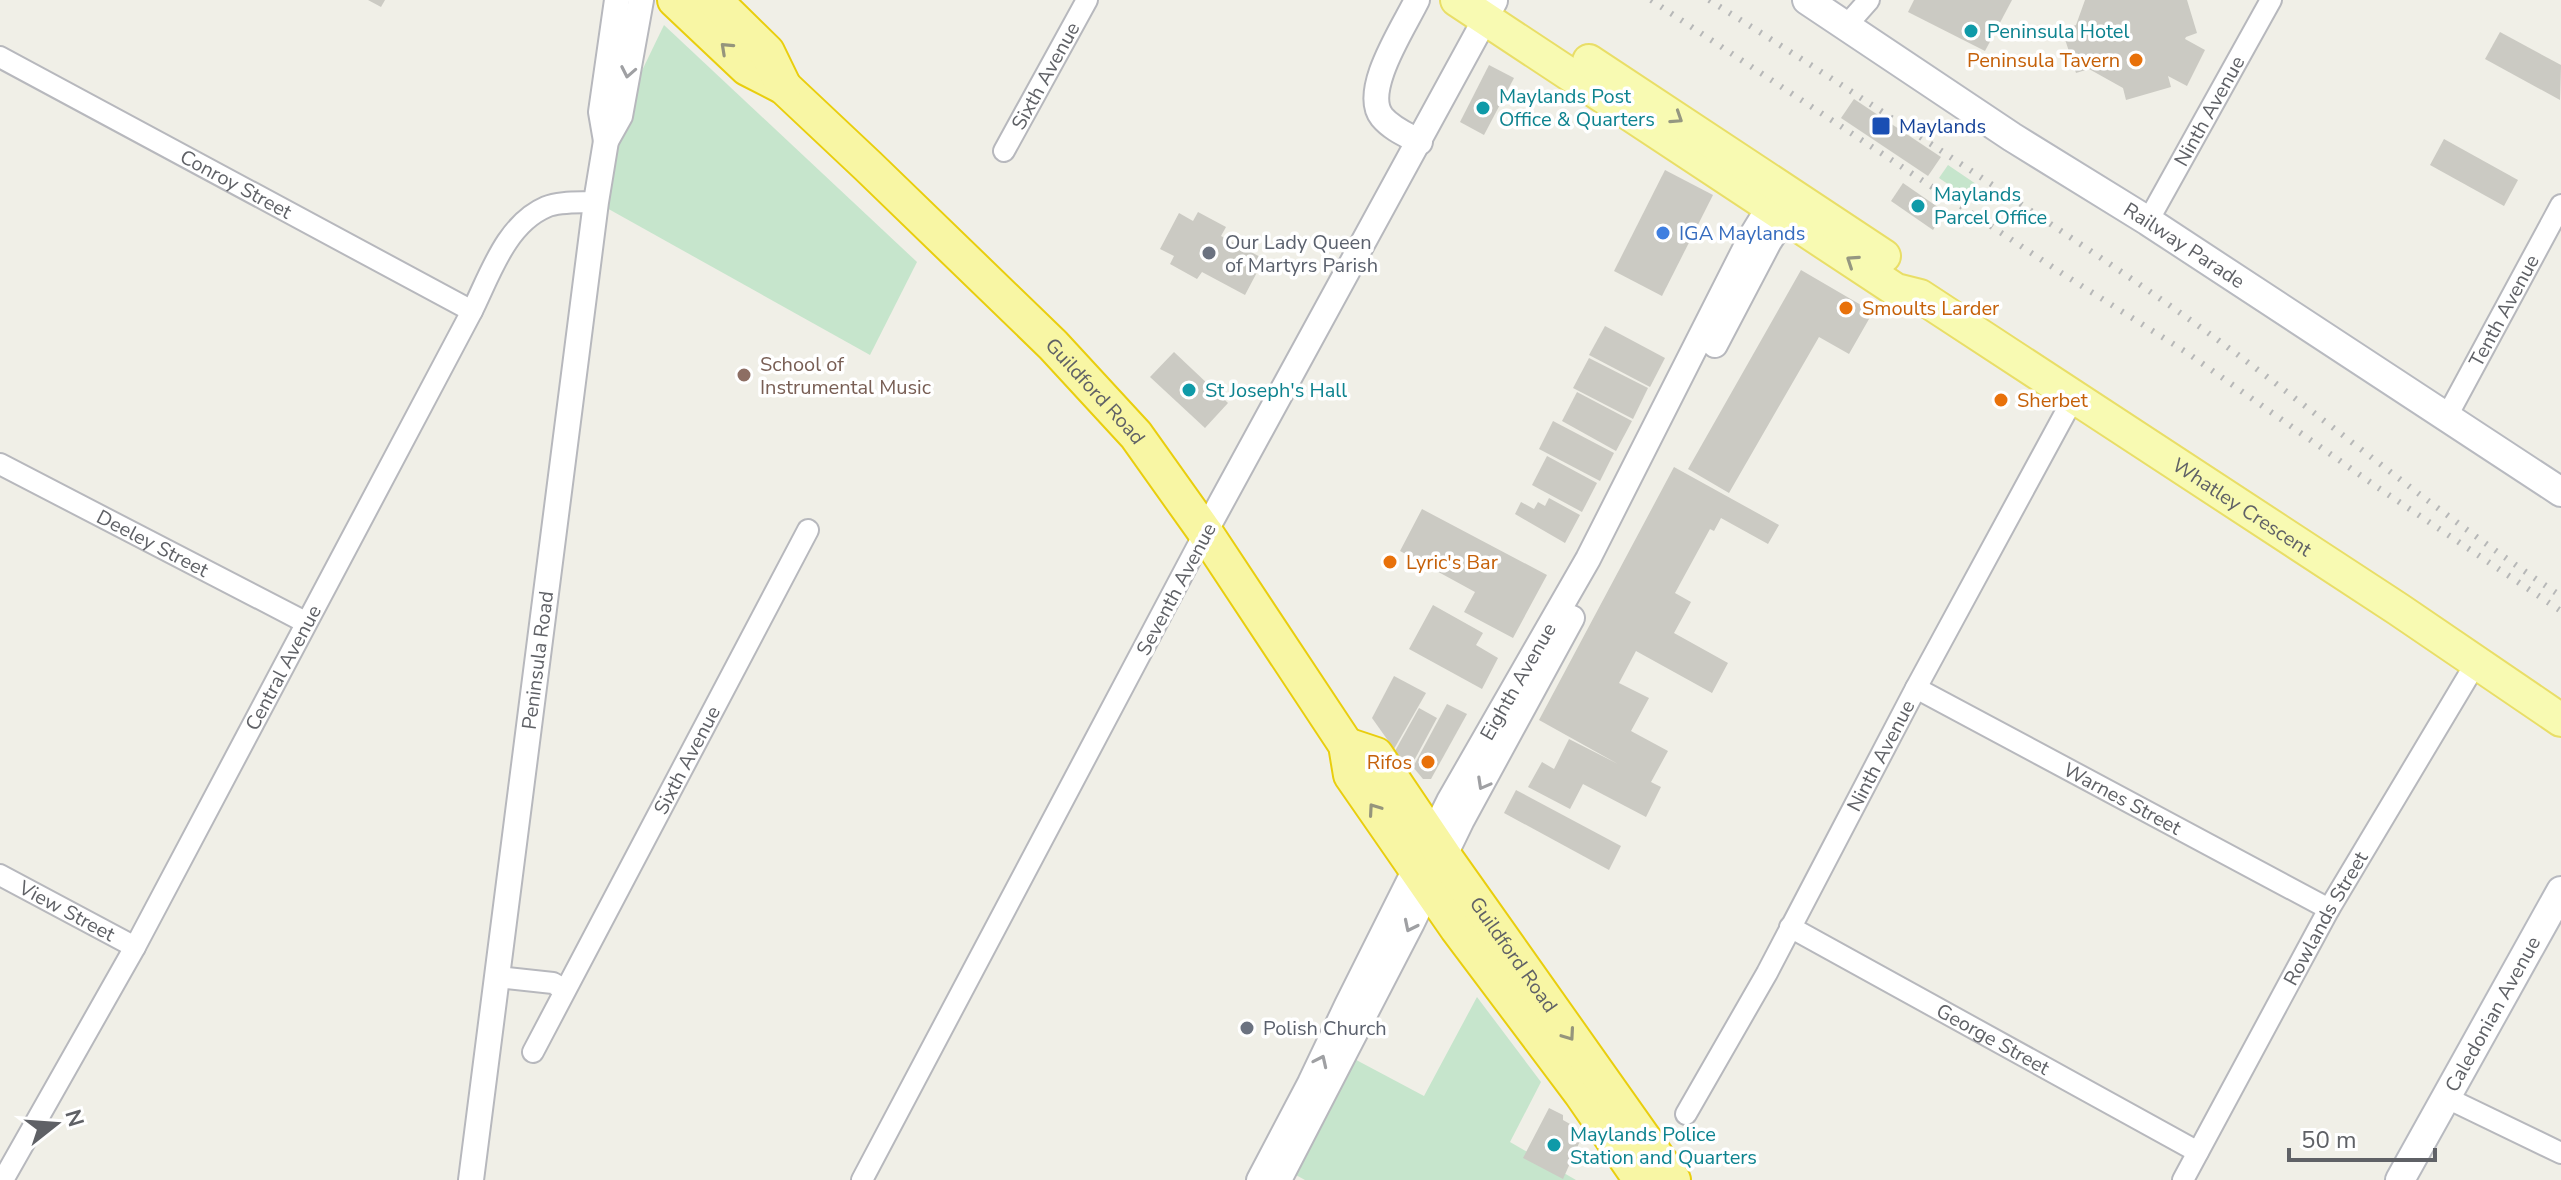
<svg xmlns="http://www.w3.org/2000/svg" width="2561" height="1180" font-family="'Nunito Sans',sans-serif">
  <rect width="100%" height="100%" fill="#f0efe7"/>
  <g fill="#c6e5cc">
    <path d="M664,25L917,262L870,355L596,202L620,116Z"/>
    <path d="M1948,165L1976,184L1967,197L1939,178Z"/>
    <path d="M1477,997L1541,1082L1510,1142L1576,1180H1305L1285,1169L1345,1054L1424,1096Z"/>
  </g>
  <g fill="#cbcac3">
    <path d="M368,0H385L381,7Z"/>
    <path d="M1914,0H2012L1985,51L1908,12Z"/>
    <path d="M2085,0H2187L2197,33L2186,37L2185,39L2205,50L2187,86L2168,76L2171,87L2126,100L2123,88L2089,69L2076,73L2062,30L2076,25Z"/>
    <path d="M2500,32L2561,65L2560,100L2485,59Z"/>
    <path d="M1489,65L1514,78L1484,135L1460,122Z"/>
    <path d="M1854,99L1941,157L1928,176L1841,118Z"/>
    <path d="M2444,139L2518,180L2504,206L2430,165Z"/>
    <path d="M1665,170L1713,195L1662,296L1614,271Z"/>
    <path d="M1903,183L1945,212L1933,230L1891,201Z"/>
    <path d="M1198,212L1226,227L1221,236L1264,259L1245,295L1202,272L1197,279L1170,264L1174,256L1160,249L1179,213L1193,221Z"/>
    <path d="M1801,270L1873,312L1849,354L1819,337L1729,493L1688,469Z"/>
    <path d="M1605,326L1665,358L1650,387L1589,355Z"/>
    <path d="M1174,352L1228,403L1205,428L1150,377Z"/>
    <path d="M1589,358L1648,388L1633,419L1573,388Z"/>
    <path d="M1577,392L1632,421L1616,451L1562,421Z"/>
    <path d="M1553,421L1614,453L1600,481L1539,449Z"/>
    <path d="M1547,456L1597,483L1582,512L1532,485Z"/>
    <path d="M1674,467L1779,525L1768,544L1721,518L1714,531L1710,529L1675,593L1691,602L1674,633L1728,663L1712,693L1636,651L1619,683L1649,698L1631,731L1668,751L1651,782L1661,787L1646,817L1583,784L1570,809L1528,787L1542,762L1554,769L1569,739L1618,764L1539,720Z"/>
    <path d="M1549,498L1580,515L1565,543L1515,514L1521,502L1534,509L1538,502L1545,506Z"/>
    <path d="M1422,509L1547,575L1513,638L1464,612L1475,592L1400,551Z"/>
    <path d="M1433,605L1483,633L1476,645L1498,658L1482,689L1409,649Z"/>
    <path d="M1394,676L1426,693L1394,749L1372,718Z"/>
    <path d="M1447,704L1467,714L1431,779H1423L1413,767Z"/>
    <path d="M1419,708L1437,718L1409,770L1395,751Z"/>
    <path d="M1516,790L1621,846L1609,870L1504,813Z"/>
    <path d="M1549,1108L1563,1115V1120L1584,1132L1563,1179L1523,1158Z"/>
  </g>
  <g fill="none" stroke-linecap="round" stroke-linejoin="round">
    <g stroke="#b7b8bd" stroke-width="24">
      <g id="minor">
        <path d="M1846,26L1869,0"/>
        <path id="s1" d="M0,57L472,311"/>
        <path id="s2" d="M1004,151L1087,0"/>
        <path id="s3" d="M2148,221L2271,0"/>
        <path id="s4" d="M2446,418L2561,205"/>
        <path id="s5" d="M0,464L305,622"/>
        <path id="s6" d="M1916,688L2329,909"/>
        <path id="s7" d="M0,875L135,947"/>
        <path id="s8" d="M1790,927L2198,1152"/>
        <path d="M497,977L553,983L565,990"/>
        <path id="s9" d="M533,1052L808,530"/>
        <path d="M2447,1098L2561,1153"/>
        <path id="s10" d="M1686,1114L1767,973L1916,688L2074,397"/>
        <path id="s11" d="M3,1180L135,947L472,311C490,275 506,224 546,207C560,201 581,203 596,202"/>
        <path d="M862,1180L1205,532"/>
        <path id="s12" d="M2183,1180L2329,909L2476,663"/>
      </g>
    </g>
    <g stroke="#b7b8bd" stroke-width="28">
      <g id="tertiary">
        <path d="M1417,0C1404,27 1361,91 1382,117C1392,129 1407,135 1420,142"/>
        <path d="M606,141L601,112L617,0"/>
        <path d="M1715,345L1769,242L1795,202"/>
        <path d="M1205,532L1495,1"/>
        <path id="s13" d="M471,1180L596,202L606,141L620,116L641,0"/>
        <path id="s14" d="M1259,1180L1310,1083L1347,1005L1449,801L1588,559L1753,233L1777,194"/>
        <path d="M1279,1180L1412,923L1462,820L1572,618"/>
      </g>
    </g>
    <g stroke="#b8bac0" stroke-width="32">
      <g id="secondary">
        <path id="s15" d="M1807,0L2012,137L2148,221L2561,492"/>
        <path id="s16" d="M2400,1180L2561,891"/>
      </g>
    </g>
    <g stroke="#e9de67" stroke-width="36">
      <g id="primary">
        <path id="s17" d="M1457,0L1896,290L1920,296L2398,609L2561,720"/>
        <path d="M1589,61L1884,256"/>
      </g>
    </g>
    <g stroke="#e9ce0e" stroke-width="38">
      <g id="trunk">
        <path id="s18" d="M675,0L747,68L784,87L868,166L1053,345L1136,435L1205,532L1346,745L1351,775L1457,928L1581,1093L1641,1180"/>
        <path d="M714,0L767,52L784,87"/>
        <path id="s19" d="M1346,745L1376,755L1444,856L1673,1180"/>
      </g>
    </g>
    <use href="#minor" stroke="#fff" stroke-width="20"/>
    <use href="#tertiary" stroke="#fff" stroke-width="24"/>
    <use href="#secondary" stroke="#fff" stroke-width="28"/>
    <use href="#primary" stroke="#f8fab2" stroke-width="32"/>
    <use href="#trunk" stroke="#f8f6a4" stroke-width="34"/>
    <g stroke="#b7b8b8" stroke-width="6" stroke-dasharray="2 10" stroke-linecap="butt">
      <path d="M1651,0L2066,276L2186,352L2377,487L2561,611"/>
      <path d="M1709,0C1803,59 1895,120 1988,182C2061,231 2135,280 2207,332C2326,419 2438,514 2561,596"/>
    </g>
  </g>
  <defs><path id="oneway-chevron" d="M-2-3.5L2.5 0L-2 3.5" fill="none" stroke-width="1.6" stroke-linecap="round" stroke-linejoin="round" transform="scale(2)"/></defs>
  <g stroke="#95957c">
    <use href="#oneway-chevron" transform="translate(726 48) rotate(-137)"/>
    <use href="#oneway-chevron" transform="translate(1374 809) rotate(-125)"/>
    <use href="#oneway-chevron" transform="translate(1569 1035) rotate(55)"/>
  </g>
  <g stroke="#9fa0a3">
    <use href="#oneway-chevron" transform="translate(628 72) rotate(101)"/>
    <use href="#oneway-chevron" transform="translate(1483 784) rotate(119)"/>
    <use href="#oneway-chevron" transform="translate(1410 926) rotate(116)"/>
    <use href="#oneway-chevron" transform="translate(1321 1061) rotate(-65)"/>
  </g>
  <g stroke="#959781">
    <use href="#oneway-chevron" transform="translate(1677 118) rotate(33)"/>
    <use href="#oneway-chevron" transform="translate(1852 261) rotate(-146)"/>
  </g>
  <g fill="#0f9aa8" stroke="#fff" stroke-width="3">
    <circle cx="1971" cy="31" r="8"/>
    <circle cx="1483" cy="108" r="8"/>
    <circle cx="1918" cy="206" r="8"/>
    <circle cx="1189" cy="390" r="8"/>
    <circle cx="1554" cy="1145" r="8"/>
  </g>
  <g fill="#e8710a" stroke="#fff" stroke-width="3">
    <circle cx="2136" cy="60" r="8"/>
    <circle cx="1846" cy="308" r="8"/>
    <circle cx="2001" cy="400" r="8"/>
    <circle cx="1390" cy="562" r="8"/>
    <circle cx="1428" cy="762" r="8"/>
  </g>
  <rect fill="#1a4fb4" stroke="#fff" stroke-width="3" x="1871" y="116" width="20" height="20" rx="4"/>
  <circle fill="#3f7fe0" stroke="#fff" stroke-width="3" cx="1663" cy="233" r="8"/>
  <g fill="#6b7280" stroke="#fff" stroke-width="3">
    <circle cx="1209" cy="253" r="8"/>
    <circle cx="1247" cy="1028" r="8"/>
  </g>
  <circle fill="#8d6e63" stroke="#fff" stroke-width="3" cx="744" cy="375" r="8"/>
  <g text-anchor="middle" stroke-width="7" stroke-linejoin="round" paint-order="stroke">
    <g font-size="20" fill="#0d838f" stroke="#fff" text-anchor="start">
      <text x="1987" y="38">Peninsula Hotel</text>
      <text x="1499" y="103">Maylands Post<tspan x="1499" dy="23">Office &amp; Quarters</tspan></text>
      <text x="1934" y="201">Maylands<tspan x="1934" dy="23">Parcel Office</tspan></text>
      <text x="1205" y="397">St Joseph's Hall</text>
      <text x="1570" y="1141">Maylands Police<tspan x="1570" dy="23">Station and Quarters</tspan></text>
    </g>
    <g font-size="20" fill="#c56008" stroke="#fff" text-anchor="start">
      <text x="2120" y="67" text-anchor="end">Peninsula Tavern</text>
      <text x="1862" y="315">Smoults Larder</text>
      <text x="2017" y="407">Sherbet</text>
      <text x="1406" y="569">Lyric's Bar</text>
      <text x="1412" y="769" text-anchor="end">Rifos</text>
    </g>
    <g font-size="20" fill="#5f6166" stroke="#fff">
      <text dy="7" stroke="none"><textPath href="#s2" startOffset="86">Sixth Avenue</textPath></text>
      <text dy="7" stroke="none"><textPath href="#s3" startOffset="126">Ninth Avenue</textPath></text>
      <text dy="7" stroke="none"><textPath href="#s1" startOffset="268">Conroy Street</textPath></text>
      <text dy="7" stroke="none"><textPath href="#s15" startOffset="450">Railway Parade</textPath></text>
      <text dy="7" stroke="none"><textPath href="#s4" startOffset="122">Tenth Avenue</textPath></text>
      <text dy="7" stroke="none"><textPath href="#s18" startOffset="576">Guildford Road</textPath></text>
      <text dy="7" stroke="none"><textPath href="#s17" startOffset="936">Whatley Crescent</textPath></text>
      <text dy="7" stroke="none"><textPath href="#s5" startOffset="172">Deeley Street</textPath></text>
      <text transform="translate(1176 589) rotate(-62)" y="7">Seventh Avenue</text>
      <text dy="7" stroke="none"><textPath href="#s13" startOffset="524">Peninsula Road</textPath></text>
      <text dy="7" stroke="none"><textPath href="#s11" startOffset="584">Central Avenue</textPath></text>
      <text dy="7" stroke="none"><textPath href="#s14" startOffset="562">Eighth Avenue</textPath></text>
      <text dy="7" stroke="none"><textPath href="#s10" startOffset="408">Ninth Avenue</textPath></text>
      <text dy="7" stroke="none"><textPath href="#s9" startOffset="330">Sixth Avenue</textPath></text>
      <text dy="7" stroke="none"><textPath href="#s6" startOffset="234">Warnes Street</textPath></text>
      <text dy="7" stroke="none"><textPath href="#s7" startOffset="76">View Street</textPath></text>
      <text dy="7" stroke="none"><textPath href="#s12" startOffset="298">Rowlands Street</textPath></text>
      <text dy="7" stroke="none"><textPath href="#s19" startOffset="274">Guildford Road</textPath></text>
      <text dy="7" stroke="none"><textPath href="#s16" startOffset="190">Caledonian Avenue</textPath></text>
      <text dy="7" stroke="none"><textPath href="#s8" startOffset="232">George Street</textPath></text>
    </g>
    <g font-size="20" fill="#164399" stroke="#fff" text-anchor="start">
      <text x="1899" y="133">Maylands</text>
    </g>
    <g font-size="20" fill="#366cbe" stroke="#fff" text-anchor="start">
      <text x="1679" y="240">IGA Maylands</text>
    </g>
    <g font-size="20" fill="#5b616d" stroke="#fff" text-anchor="start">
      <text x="1225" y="249">Our Lady Queen<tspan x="1225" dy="23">of Martyrs Parish</tspan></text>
      <text x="1263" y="1035">Polish Church</text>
    </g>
    <g font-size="20" fill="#785e54" stroke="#fff" text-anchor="start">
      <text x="760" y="371">School of<tspan x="760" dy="23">Instrumental Music</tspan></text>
    </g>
  </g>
  <g transform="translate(56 1124) rotate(73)" stroke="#ffffff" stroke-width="6" paint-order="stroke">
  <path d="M0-6L14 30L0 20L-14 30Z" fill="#5f6166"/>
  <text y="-12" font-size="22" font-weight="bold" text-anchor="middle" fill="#5f6166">N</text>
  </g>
  <path d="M2289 1148v12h146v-12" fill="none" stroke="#5f6166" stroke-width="4"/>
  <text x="2301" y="1148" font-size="24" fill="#5f6166" stroke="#ffffff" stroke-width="6" paint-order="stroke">50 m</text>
</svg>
